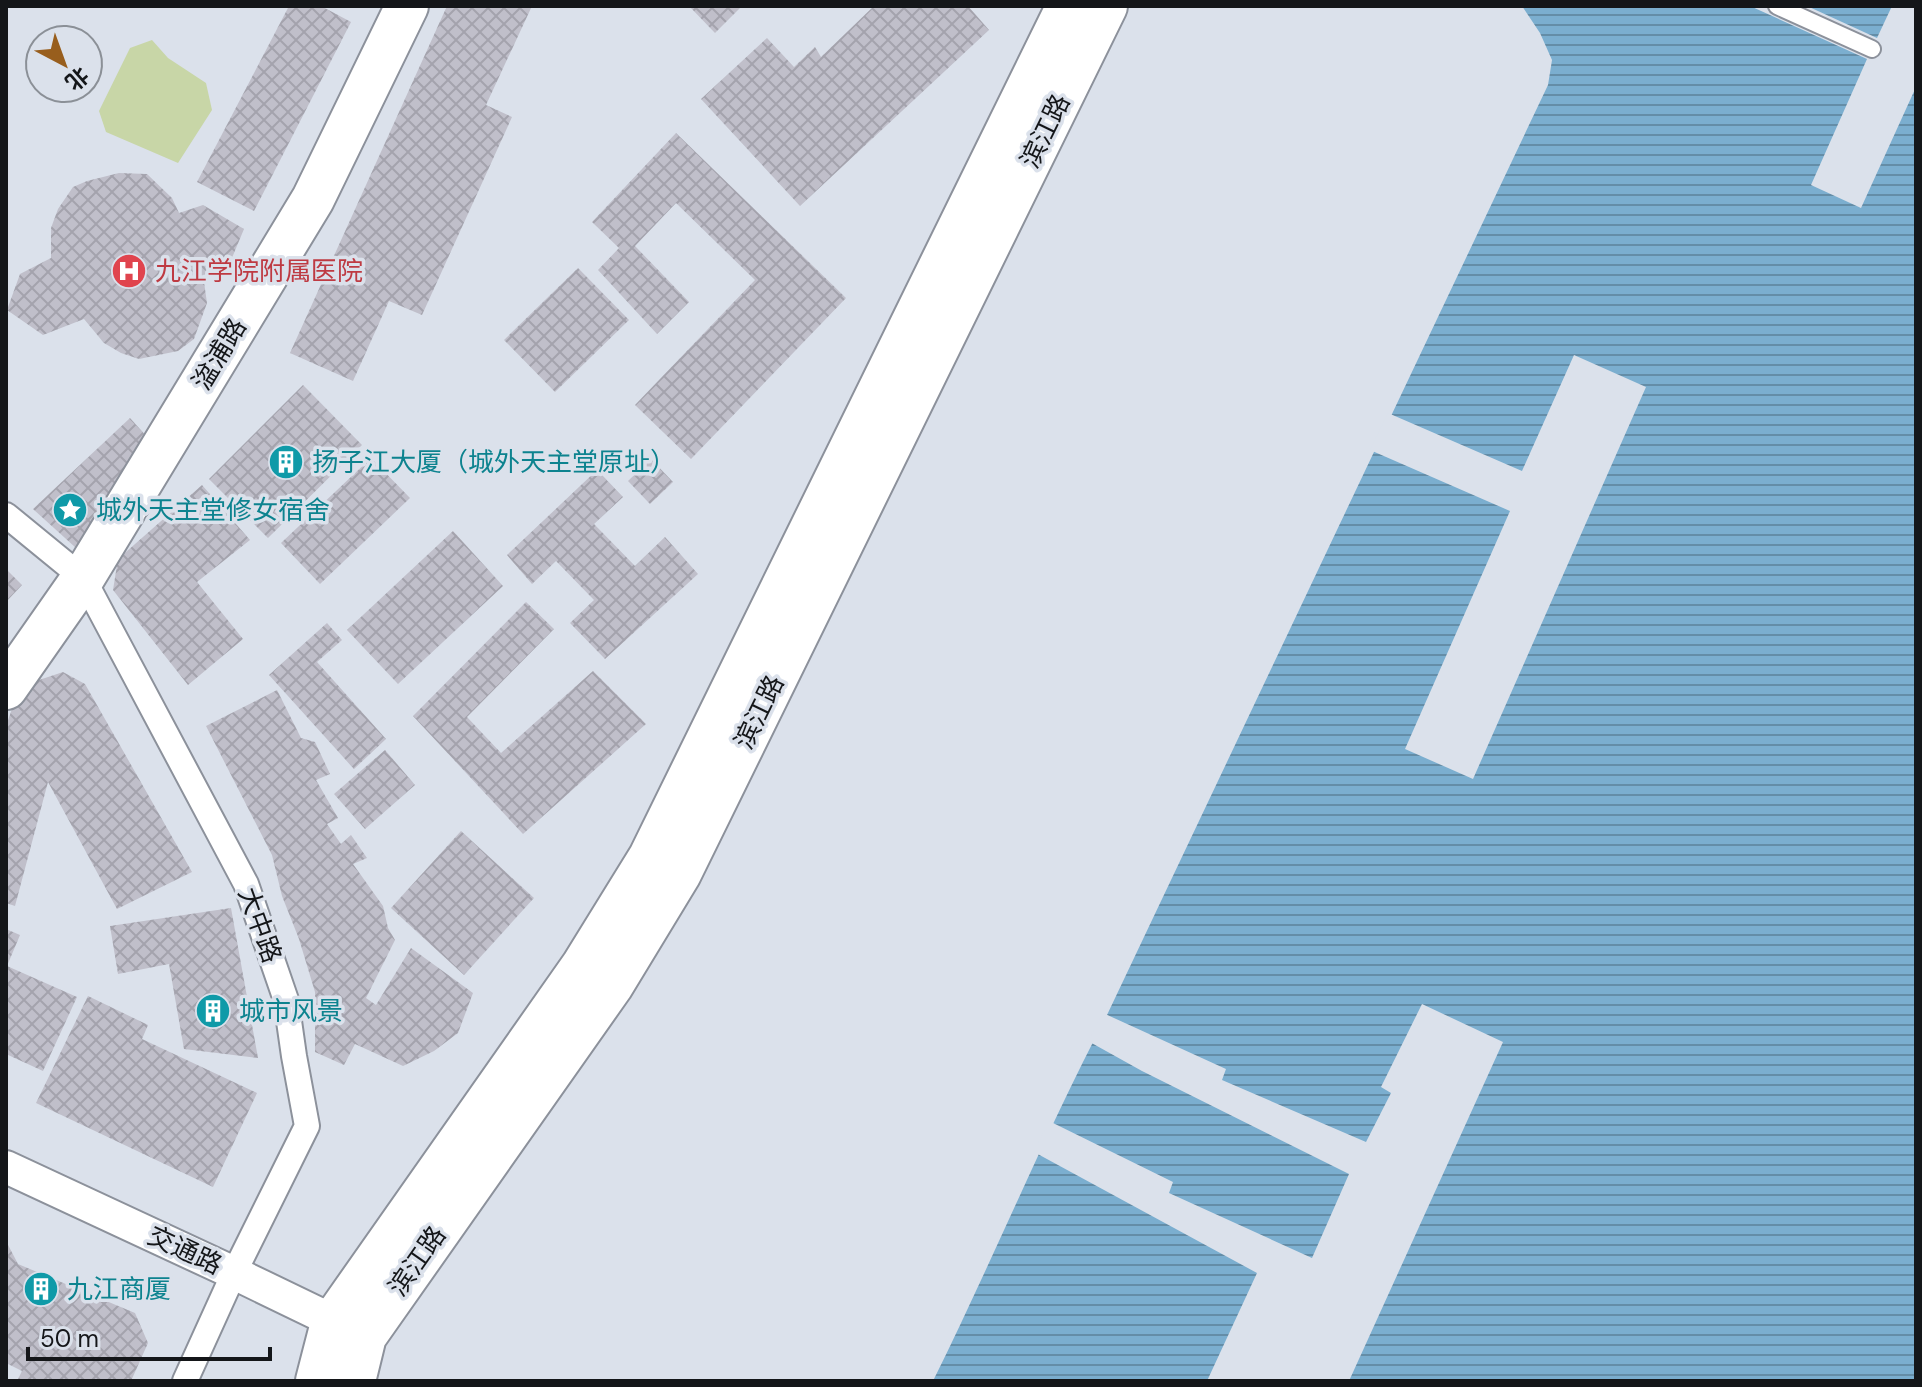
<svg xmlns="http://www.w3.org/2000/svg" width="1922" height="1387" font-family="'DM Sans','Noto Sans SC',sans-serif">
  <defs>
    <pattern id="water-rules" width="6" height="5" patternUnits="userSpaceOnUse" patternTransform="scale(2)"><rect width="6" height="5" fill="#7baecf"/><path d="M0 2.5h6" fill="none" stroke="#648da7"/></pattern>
    <pattern id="building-cross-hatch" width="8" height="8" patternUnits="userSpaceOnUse" patternTransform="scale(2)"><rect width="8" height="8" fill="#c0bfca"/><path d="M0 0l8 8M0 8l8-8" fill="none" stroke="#a4a3ad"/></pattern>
  </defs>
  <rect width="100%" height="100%" fill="#dbe1eb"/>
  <path fill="#c8d6a7" d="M152,40L168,58L206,83L212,110L178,163L106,132L99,111L130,48Z"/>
  <path fill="url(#water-rules)" d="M1522,6H1916V1381H933C993,1260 1044,1135 1107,1015L1548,85L1552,60L1540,33Z"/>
  <g fill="#dbe1eb">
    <path d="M1750,6H1807L1877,38L1892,6H1916V87L1861,208L1811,185L1867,59Z"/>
    <path d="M1574,355L1646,387L1473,779L1405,749L1510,511L1370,450L1388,413L1522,471Z"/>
    <path d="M1422,1004L1503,1042L1349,1381H1207L1257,1273L1034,1152L1049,1121L1173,1182L1169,1193L1312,1258L1349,1174L1142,1071L1088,1041L1103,1013L1226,1069L1222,1080L1366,1142L1391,1093L1381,1087Z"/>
  </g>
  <g fill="url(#building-cross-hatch)">
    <path d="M289,6H321L351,22L254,211L197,182Z"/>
    <path d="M447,6H532L486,105L512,117L422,315L389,301L353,381L290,353Z"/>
    <path d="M689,6H742L715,33Z"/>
    <path d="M874,6H968L989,30L800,206L701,99L767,38L794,67L815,47L821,57Z"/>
    <path d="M676,133L846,298L691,459L635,405L755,280L676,203L635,246L689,302L657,334L598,270L619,248L592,222Z"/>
    <path d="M119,173L147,174L172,198L179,213L203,205L244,229L229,265L203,275L207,303L194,339L178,351L139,359L121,353L104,343L84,319L43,335L7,310L20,274L51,258V228L58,209L73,187L87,181Z"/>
    <path d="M578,268L629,320L555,392L504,340Z"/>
    <path d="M303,385L362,445L268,538L209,479Z"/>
    <path d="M130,418L148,438L106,504L76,548L33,509Z"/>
    <path d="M371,458L410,498L320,584L281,543Z"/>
    <path d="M651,459L673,482L650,504L628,481Z"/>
    <path d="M597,470L623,497L594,524L635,566L665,537L698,574L605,659L570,623L594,600L556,561L532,584L507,555Z"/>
    <path d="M202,485L250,540L197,582L243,639L188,685L113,590L118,559Z"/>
    <path d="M453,531L503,586L398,684L347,630Z"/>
    <path d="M6,569L22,585L6,602Z"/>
    <path d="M526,602L554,629L467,717L501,753L593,671L646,724L523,834L413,716Z"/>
    <path d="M327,623L342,640L317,662L386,739L354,769L269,675Z"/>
    <path d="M63,672L85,684L192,872L117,909L48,782L15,906L6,903V726L13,706L36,681Z"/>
    <path d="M277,690L301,738L315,742L330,774L316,780L338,818L327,824L341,844L351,835L367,858L353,864L383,906L388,928L395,940L366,998L376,1005L411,948L473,993L458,1033L434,1051L403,1066L355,1044L344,1065L315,1052V992L299,939L282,896L272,855L206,726Z"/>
    <path d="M385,750L415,785L365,829L334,794Z"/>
    <path d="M461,831L534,898L464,975L391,908Z"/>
    <path d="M231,908L258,1058L184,1049L169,964L118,974L110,926Z"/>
    <path d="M6,929L20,935L7,966L77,997L43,1071L6,1054Z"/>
    <path d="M88,996L148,1025L142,1039L257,1093L213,1187L36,1103Z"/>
    <path d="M6,1241L18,1264L135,1313L148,1343L131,1381H17L22,1371L6,1363Z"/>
  </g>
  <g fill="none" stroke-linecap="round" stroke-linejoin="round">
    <g stroke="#8c919b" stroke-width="20">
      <path id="service" d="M1777,6L1872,49"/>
    </g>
    <g stroke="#8c919b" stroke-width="28">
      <path id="pedestrian" d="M6,515L83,578L246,884L286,1000L294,1056L307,1126L234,1273L185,1381"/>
    </g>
    <g stroke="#8c919b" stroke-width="36">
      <path id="minor" d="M6,1167L234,1273L354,1331"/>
    </g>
    <g stroke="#8c919b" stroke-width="46">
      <path id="tertiary" d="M6,688L83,578L313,199L407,6"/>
    </g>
    <g stroke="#8c919b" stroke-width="48">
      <g id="primary">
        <path d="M318,1381L333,1323L583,967L651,857L1069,6"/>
        <path d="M353,1381L364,1336L611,985L679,873L1105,6"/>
      </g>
    </g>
    <use href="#service" stroke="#fff" stroke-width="16"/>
    <use href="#pedestrian" stroke="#fff" stroke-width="24"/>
    <use href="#minor" stroke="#fff" stroke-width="32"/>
    <use href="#tertiary" stroke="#fff" stroke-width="42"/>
    <use href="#primary" stroke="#fff" stroke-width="44"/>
  </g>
  <defs>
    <g id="hospital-disc" transform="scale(1.8)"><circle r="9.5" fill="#e0444e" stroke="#dbe1eb"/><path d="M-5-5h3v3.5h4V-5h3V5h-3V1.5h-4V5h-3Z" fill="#fff"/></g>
    <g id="building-disc" transform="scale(1.8)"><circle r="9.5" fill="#0f9aa8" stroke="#dbe1eb"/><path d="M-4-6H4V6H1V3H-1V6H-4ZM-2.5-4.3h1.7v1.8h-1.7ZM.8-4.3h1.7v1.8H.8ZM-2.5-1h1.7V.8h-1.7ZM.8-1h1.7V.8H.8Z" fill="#fff"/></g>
    <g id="sight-disc" transform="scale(1.8)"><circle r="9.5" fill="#0f9aa8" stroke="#dbe1eb"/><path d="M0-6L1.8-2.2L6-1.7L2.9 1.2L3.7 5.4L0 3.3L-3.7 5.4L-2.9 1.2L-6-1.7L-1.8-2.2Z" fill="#fff"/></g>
  </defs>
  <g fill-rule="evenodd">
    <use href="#hospital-disc" x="129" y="271"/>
    <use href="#building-disc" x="286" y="462"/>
    <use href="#sight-disc" x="70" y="510"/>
    <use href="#building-disc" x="213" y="1011"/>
    <use href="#building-disc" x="41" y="1289"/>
  </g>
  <g text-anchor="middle" stroke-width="7" stroke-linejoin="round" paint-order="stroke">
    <g font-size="26" fill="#141619" stroke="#dbe1eb">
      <text transform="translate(1045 131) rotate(-64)" y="9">滨江路</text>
      <text transform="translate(219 354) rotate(-59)" y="9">湓浦路</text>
      <text transform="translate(759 712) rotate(-64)" y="9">滨江路</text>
      <text transform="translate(260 925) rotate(70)" y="9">大中路</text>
      <text transform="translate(185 1250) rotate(25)" y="9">交通路</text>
      <text transform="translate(417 1261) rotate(-55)" y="9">滨江路</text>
    </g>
    <g font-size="26" fill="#be3a42" stroke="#dbe1eb" text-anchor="start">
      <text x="155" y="280">九江学院附属医院</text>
    </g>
    <g font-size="26" fill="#0d838f" stroke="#dbe1eb" text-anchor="start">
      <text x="312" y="471">扬子江大厦（城外天主堂原址）</text>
      <text x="96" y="519">城外天主堂修女宿舍</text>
      <text x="239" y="1020">城市风景</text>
      <text x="67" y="1298">九江商厦</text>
    </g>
  </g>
  <rect width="1922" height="1387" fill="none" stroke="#141619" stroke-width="16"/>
  <g transform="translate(64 64) rotate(139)"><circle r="38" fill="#dbe1eb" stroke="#8b9097" stroke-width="2"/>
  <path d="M0-6L14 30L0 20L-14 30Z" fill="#985e1d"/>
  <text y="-12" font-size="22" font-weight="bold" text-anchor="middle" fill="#141619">北</text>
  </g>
  <path d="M28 1347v12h242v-12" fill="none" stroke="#141619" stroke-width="4"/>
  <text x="40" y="1347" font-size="24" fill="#141619" stroke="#dbe1eb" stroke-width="6" paint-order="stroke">50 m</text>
</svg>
